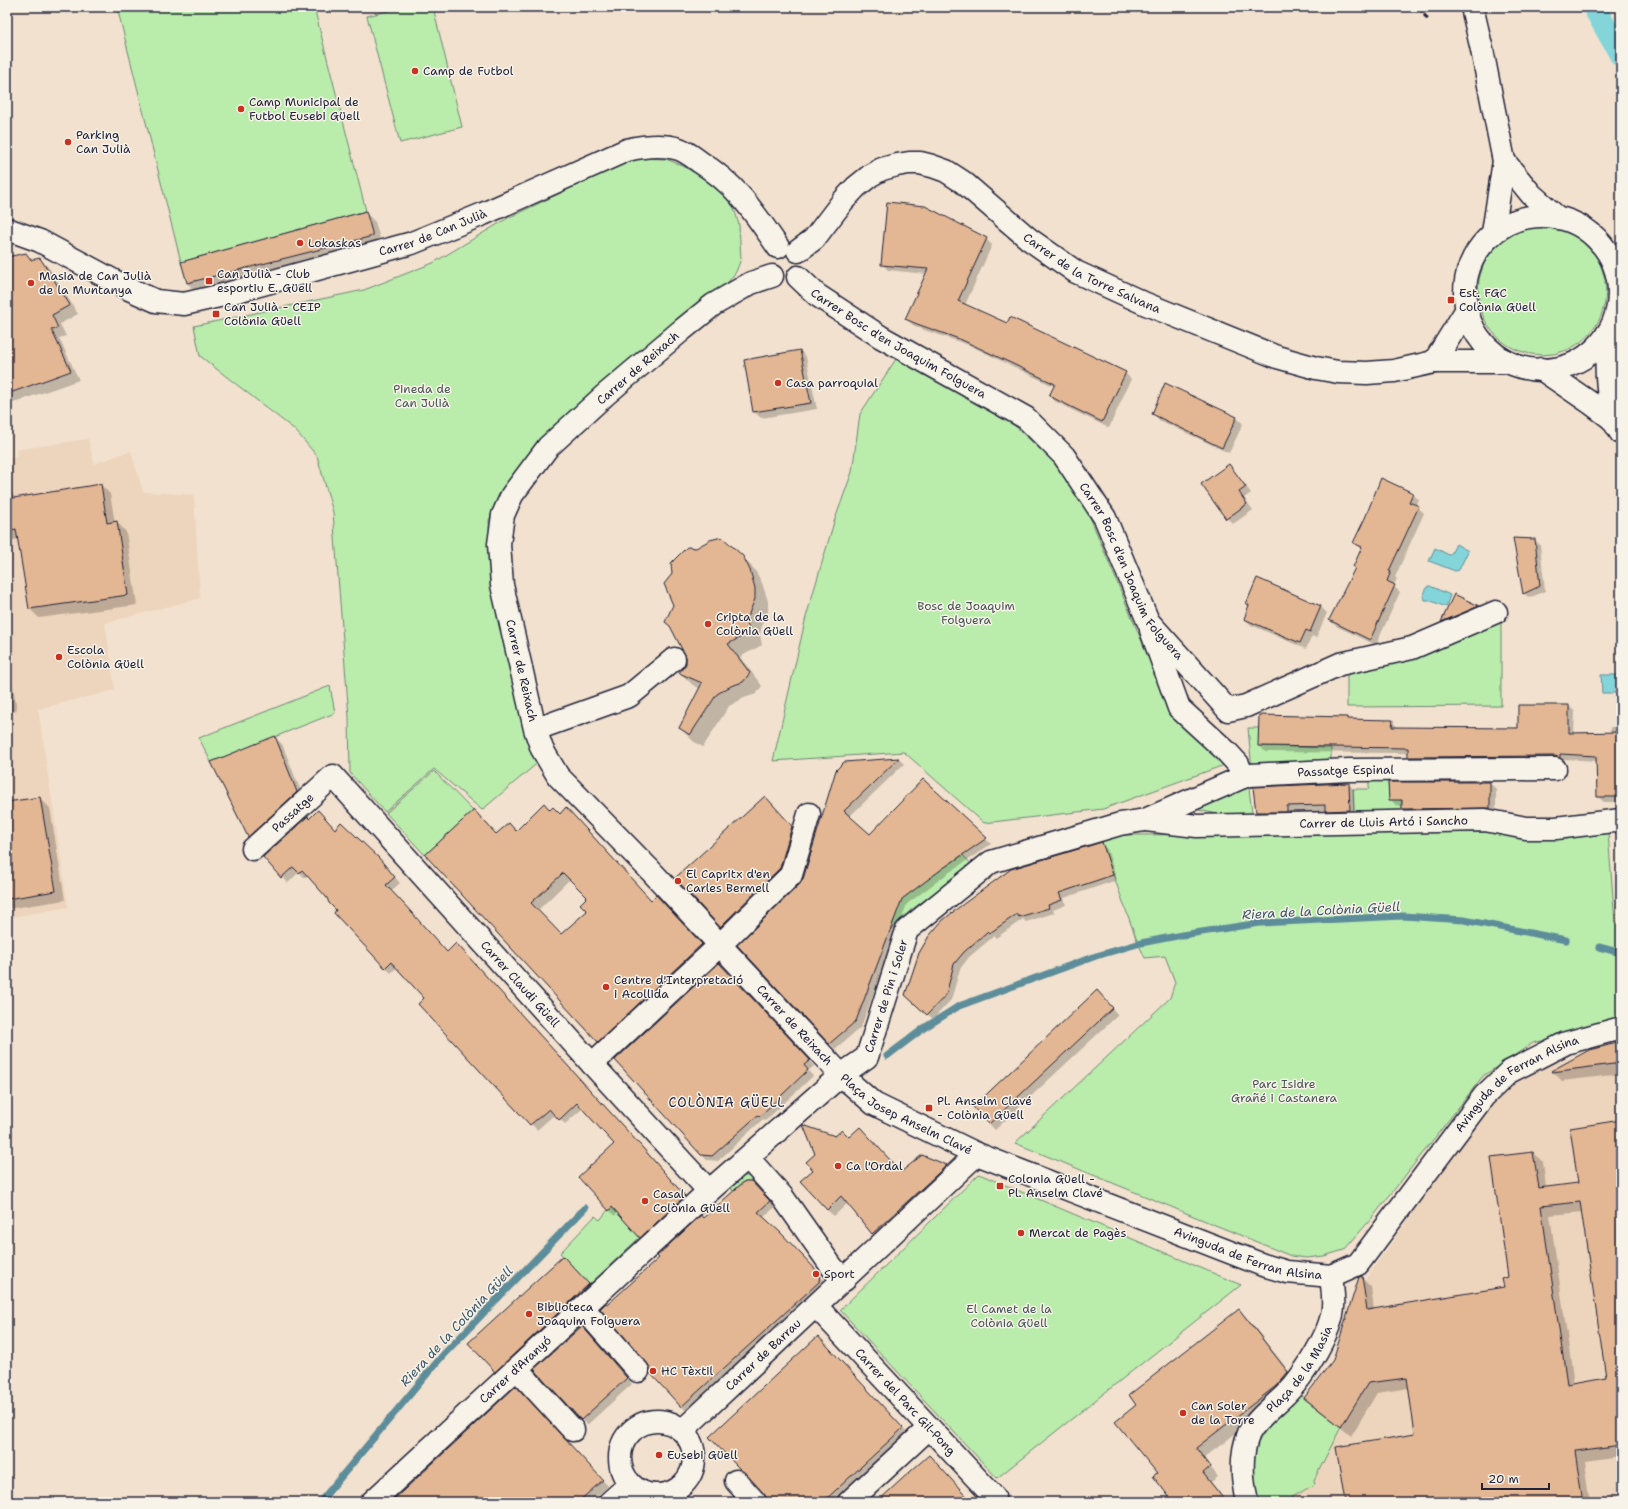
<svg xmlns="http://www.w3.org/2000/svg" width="1628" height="1509" font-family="'Shantell Sans',sans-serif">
  <rect width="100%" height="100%" fill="#f1e1ce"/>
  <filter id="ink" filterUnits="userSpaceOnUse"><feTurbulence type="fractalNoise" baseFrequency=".025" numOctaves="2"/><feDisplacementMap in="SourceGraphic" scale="8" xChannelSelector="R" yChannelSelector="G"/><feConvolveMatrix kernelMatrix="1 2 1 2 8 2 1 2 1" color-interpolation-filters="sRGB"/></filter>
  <g filter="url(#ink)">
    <g fill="#edd4bc">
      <path d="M88,439L94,464L131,451L143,492L194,495L200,598L105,623L115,690L38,709L68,907L7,918V459L17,457L16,450Z"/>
      <path d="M1621,1042V1502H1285L1315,1484L1314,1480L1341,1427L1304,1398L1333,1360L1354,1293L1363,1283L1498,1092L1549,1065L1568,1060L1581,1055Z"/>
    </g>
    <g fill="#baecac" stroke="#6e8774">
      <path d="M117,7H314L366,211L181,262Z"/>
      <path d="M404,7H433L462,127L400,143L367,16Z"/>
      <path d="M638,158L666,159L683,166L700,176L725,196L734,208L739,225L741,259L736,272L725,286L614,374L542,437L501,492L489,520L492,574L541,760L482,810L434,769L385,812L350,773L349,717L333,512L317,456L295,430L200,356L194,326L364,290L433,263L508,218L611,169Z"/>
      <circle cx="1542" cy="291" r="64"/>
      <path d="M896,359L1002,414L1069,476L1082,498L1173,716L1227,764L1103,809L984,823L904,752L773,761L806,617L834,522L852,472L860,414Z"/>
      <path d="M1501,615V706L1347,707V668Z"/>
      <path d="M330,686L335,713L211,762L199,738Z"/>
      <path d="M1248,728H1259V746L1331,748V760L1252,770Z"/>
      <path d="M434,771L473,811L425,855L386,813Z"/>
      <path d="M1369,779H1388L1389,799L1402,800V811L1354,813L1353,789H1369Z"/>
      <path d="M1248,781L1253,820H1245L1199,810L1211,797Z"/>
      <path d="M1517,832L1534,837L1608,833L1615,923H1621V1021L1533,1043L1483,1076L1372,1218L1344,1250L1324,1256L1307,1258L1291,1256L1015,1143L1170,998L1175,982L1165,956L1145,958L1136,938L1100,838L1127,835Z"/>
      <path d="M963,855L972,865L911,910L891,929L900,900L942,869Z"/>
      <path d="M979,1174L1241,1285L997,1478L840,1310Z"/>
      <path d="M744,1176H751L772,1199L771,1201L752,1181H744L733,1191L731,1188Z"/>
      <path d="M611,1206L640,1237L589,1285L560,1253L595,1216L600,1220Z"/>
      <path d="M1297,1393L1341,1427L1314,1480L1315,1484L1284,1502H1259C1253,1483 1248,1457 1260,1439C1271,1422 1287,1410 1297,1393Z"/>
    </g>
    <g fill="#84d5da" stroke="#5d8d9a">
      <path d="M1456,544L1468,551L1459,570L1455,571L1429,561L1435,548L1449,555L1451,554Z"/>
      <path d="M1428,586H1430L1450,595L1446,607L1429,600H1425L1423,596Z"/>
      <path d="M1601,675H1621V693H1602Z"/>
    </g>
    <g fill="#0003" fill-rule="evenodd">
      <path d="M365,212L375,222L382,245L197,293L187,283L182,262Z"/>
      <path d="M986,239L992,245L965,305L1008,325L1125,373L1131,379L1109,428L1056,402L1050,396L1055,387L969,345L924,330L913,325L906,319L927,274L888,270L882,264Z"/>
      <path d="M26,254L33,261L40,259L49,268L78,314L60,324L66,336L59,338L79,380L7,405V258Z"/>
      <path d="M800,351L806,357L817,409L761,418L754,412L745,361Z"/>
      <path d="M1153,413L1236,417L1243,424L1229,453L1159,420Z"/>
      <path d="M1229,465L1251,493L1244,498L1253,510L1233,524L1227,518Z"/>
      <path d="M1381,479L1413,494L1419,500L1416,506L1424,513L1395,577L1397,579L1393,586L1400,592L1376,645L1336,626L1330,620L1356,568L1362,549L1354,542L1366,519Z"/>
      <path d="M101,485L110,494L115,523L117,522L126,532L137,605L39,618L30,609L19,539L7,541V493L10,492L16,498Z"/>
      <path d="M1535,540L1540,545L1545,591L1529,598L1524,593Z"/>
      <path d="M742,557L755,570L762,583L768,601V612L762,624L760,635L762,645L740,657L762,686L756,694L744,698L729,706L703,747L693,741L680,728L701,689L693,685L680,673L686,664Z"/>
      <path d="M1258,579L1321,607L1327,613L1316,638L1312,636L1306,649L1251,625L1245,619L1250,606L1247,604Z"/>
      <path d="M1454,596L1478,607L1484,612L1448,627L1443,622Z"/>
      <path d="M7,650L17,711L7,713Z"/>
      <path d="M1569,706L1575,712L1574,734L1611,733L1610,727H1621V802H1604L1598,797L1597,761L1565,759V763H1415L1409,757V753L1265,752L1260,746L1346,718L1349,720L1392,721L1398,728L1519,729Z"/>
      <path d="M275,738L282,744L304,799L255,843L249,836Z"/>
      <path d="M899,759L904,764L849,817L870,836L923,780L991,844L947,874L907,904L861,1027L835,1049L739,945L801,885L804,879L844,763Z"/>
      <path d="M1490,783L1496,789V814L1409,815L1403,809V806L1396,805L1390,799Z"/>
      <path d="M1348,784L1354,789L1355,816H1332L1326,811L1293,812V817L1263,818L1257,812Z"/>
      <path d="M40,798L50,808L65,900L7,909V804Z"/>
      <path d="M771,804L798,833L786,874L727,932L676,878Z"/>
      <path d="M551,811L652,901L664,904L709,952L605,1048L598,1041L496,835L516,832ZM570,879L589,897L588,911L561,935L537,911Z"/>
      <path d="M309,820L335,830L383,864L400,883L391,891L447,953L647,1152L690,1202L646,1242L618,1212L615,1216L609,1210L616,1144L583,1108L565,1124L555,1114L537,1130L419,1004L425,998L397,967L391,973L385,967L308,875L305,878L299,872L288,883L264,857Z"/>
      <path d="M1101,844L1107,849L1117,880L1064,898L1066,905L1053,910L1054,913L1026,922L1023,919L996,938L994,936L969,957L960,969L951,1000L933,1019L912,1000L920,953Z"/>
      <path d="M724,969L814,1066L808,1071L813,1076L765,1121L763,1119L718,1161L707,1160L701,1154Z"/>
      <path d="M1103,998L1118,1015L995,1130L974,1107Z"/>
      <path d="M1621,1043V1074L1562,1081L1553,1072Z"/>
      <path d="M1621,1121V1477L1618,1456L1585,1461L1591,1502H1346L1416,1435L1409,1388L1377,1393L1351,1436L1305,1397L1334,1360L1361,1277L1371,1287L1374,1310L1505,1288L1509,1278L1533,1153L1543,1162L1546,1188L1579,1184ZM1583,1212L1607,1378L1574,1384L1550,1215Z"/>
      <path d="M835,1138H849L901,1174L922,1156L946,1166L953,1173L879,1240L848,1203L834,1216L827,1210L814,1170Z"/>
      <path d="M757,1187L775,1207L763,1218L785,1239L825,1281L824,1288L687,1412L651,1372V1368L608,1306L703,1219Z"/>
      <path d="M572,1267L598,1295L505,1381L495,1371Z"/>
      <path d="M1239,1310L1248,1319L1297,1382L1285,1395L1204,1458L1218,1477L1211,1482L1227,1502H1174L1158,1473L1138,1405Z"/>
      <path d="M587,1332L632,1384L587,1425L536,1369Z"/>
      <path d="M825,1344L909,1435L837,1502H768Z"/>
      <path d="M521,1393L608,1486L591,1502H392Z"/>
      <path d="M733,1497L737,1502H728Z"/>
    </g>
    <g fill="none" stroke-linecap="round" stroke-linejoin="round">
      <g stroke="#5d8d9a" stroke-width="7">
        <path d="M1599,947L1621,953"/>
        <path d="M887,1056L924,1028L959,1006L1096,956L1141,943L1182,935L1260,923L1403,916L1464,920L1566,940"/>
        <path d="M320,1502L443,1355L585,1208"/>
      </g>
      <path stroke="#84d5da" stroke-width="23" d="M1594,7L1621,55"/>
    </g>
    <g fill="#e3b793" stroke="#22223b" fill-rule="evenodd">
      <path d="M887,202L925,206L987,238L958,301L1007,323L1010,317L1126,372L1102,422L1049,396L1055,384L962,340L917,324L905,319L928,269L881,265Z"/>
      <path d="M366,211L373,236L187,283L181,262Z"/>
      <path d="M26,253L31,260L40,258L70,305L52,315L58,328L51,329L71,371L7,394V257Z"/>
      <path d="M800,350L811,403L753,412L744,360Z"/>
      <path d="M1165,383L1237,417L1222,448L1152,414Z"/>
      <path d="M1229,464L1246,487L1239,492L1247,504L1226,519L1201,484Z"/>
      <path d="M1381,478L1413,493L1409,502L1419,506L1389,571H1391L1387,581L1395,585L1370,640L1329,620L1355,568L1353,567L1362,547L1353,543L1365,518Z"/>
      <path d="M101,484L107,523L117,521L128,595L29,609L16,529L7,531V499Z"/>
      <path d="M722,537L743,556L750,570L755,588V599L750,611L747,622L750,632L728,644L750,673L743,682L731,686L717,694L690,735L679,728L702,683L679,673L686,664V657L670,626L665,622L673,605L664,584L672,574L671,563L687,547L696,548L710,540Z"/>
      <path d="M1513,538L1535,539L1540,586L1523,594Z"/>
      <path d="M1257,578L1321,606L1310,632L1306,630L1300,643L1244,619L1249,605L1246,604Z"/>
      <path d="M1454,594L1479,606L1441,622Z"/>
      <path d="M1518,705H1569V733L1621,732V797H1597L1596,756L1560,754V758L1555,756L1408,757V748L1258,746L1259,715L1347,717V719L1393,720L1392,727L1518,728Z"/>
      <path d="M275,736L297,792L248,837L211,762Z"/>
      <path d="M899,758L844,811L870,834L923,779L987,838L942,869L902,899L856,1021L829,1044L737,945L800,884L803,879L836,770L844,762Z"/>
      <path d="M1388,782H1490V808L1402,809V800H1389Z"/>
      <path d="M1349,783L1350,810L1325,811V805L1287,806V812H1256L1253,787Z"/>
      <path d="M765,796L792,826L780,868L720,927L675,878Z"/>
      <path d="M40,797L56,891L7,899V802Z"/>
      <path d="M544,803L550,810L553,807L560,814L566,807L651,900L656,895L702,944L598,1042L425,855L474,810L496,834L509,823L516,831ZM563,873L587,897L580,904L587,911L561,934L531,903Z"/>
      <path d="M318,810L335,829L341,822L378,857L395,877L386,885L403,903L447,952L456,943L641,1146L685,1196L640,1238L612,1207L609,1211L578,1177L614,1144L577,1103L559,1120L549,1109L530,1125L418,1004L424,998L391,962L385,968L334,913L336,910L329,903L327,898L302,870L299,873L293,867L281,878L263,857L308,816L309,819Z"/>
      <path d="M1102,842L1113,875L1059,893L1062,900L1048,905L1049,908L1019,917L1017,914L990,933L988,931L964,952L954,964L946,995L927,1015L905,995L919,953L929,936L942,921L958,908L1011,869Z"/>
      <path d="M719,963L810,1060L804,1065L808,1070L759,1117L758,1115L712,1156L701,1155L615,1060Z"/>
      <path d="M1097,990L1113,1008L989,1124L973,1107Z"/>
      <path d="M1621,1042V1063L1552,1072L1551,1071L1589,1050Z"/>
      <path d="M1621,1120V1445L1576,1451L1584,1502H1345L1336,1447L1415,1434L1407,1378L1368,1383L1341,1427L1304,1398L1333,1360L1359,1277L1362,1276L1367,1310L1504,1287L1502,1279L1508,1277L1491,1157L1533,1152L1539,1188L1578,1183L1570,1128ZM1580,1202L1606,1377L1567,1384L1541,1206Z"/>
      <path d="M803,1125L835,1136L842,1130L849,1137L860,1127L901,1172L922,1155L947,1165L872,1234L841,1196L827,1210L800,1181L813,1170L806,1162L815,1154Z"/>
      <path d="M745,1181H751L770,1201L758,1212L780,1232L820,1274L819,1282L681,1407L650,1373V1368L647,1363L600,1309L606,1303L608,1304L659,1258L657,1256L701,1215L703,1218Z"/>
      <path d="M563,1256L589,1284L495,1372L468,1343Z"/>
      <path d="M1239,1309L1288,1372L1276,1386L1196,1448L1210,1467L1203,1473L1226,1502H1173L1153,1476L1157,1473L1115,1422L1136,1405L1129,1395Z"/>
      <path d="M582,1326L627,1378L581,1420L534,1369Z"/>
      <path d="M818,1336L903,1428L823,1502H767L764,1494L709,1437Z"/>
      <path d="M516,1386L603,1480L578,1502H391Z"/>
      <path d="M929,1455L972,1502H877L902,1479Z"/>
    </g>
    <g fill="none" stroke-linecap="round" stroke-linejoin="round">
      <g stroke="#22223b" stroke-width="25">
        <g id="minor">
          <path id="s1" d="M7,229L40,241L129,289L156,301L184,304L219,296L412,243L483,214L627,150C644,146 662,144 679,149C687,152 693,157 700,162C738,186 753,211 778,247"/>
          <path id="s2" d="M798,251L814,239L843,201L856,187L871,175L882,169L897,165L909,163H920L932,166L946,171L963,182L1029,239L1076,272L1146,304L1277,357L1316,368L1338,372L1367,373L1394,371L1434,362H1507"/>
          <path id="s3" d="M772,276L751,283L713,305L682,330L605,395L548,447L512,495L503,515L499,544L502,585L535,729L542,749L558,776L651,871L841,1075L874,1104L977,1154L1263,1265L1287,1272L1331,1276L1358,1264L1484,1096L1509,1072L1566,1043L1621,1028"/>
          <path id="s4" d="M798,277L817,295L881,337L1026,418L1064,456L1105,518L1148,621L1228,710L1246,706L1340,664L1412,648L1496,612"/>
          <path d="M1434,362L1467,309"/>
          <path d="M1151,630L1179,708L1226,751L1238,764L1243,777"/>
          <path d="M545,726L629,696L674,659"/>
          <path id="s5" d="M1146,820L1197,826L1485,820L1526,828H1556L1621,820"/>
          <path id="s6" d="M253,849L333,776L592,1064L709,1191"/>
          <path d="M592,1064L720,945L791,875L809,814"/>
          <path d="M748,1158L782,1196L832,1267L844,1280"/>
          <path id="s7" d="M816,1306L994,1497"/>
          <path d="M583,1308L638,1371"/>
          <path d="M517,1369L573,1430"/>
          <circle cx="657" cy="1458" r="37"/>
          <path id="s8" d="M683,1430L977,1154"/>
          <path d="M736,1481L755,1502"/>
          <path id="s9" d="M372,1502L709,1191L841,1075L867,1057L907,930L991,862L1120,824L1145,820L1243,777L1250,775L1349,770L1555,769"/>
          <path d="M610,1502L630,1484"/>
          <path d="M849,1502L929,1428"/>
          <path id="s10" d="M1247,1502C1242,1480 1240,1454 1249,1433C1256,1419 1275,1405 1286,1394C1304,1376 1332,1331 1333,1307C1334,1297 1332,1286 1331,1276"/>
        </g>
      </g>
      <g stroke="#22223b" stroke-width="25">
        <g id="major">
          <path d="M1472,7L1482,50L1504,161L1493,233"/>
          <path d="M1504,161L1531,194L1558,218"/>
          <circle cx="1542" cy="293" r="77"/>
          <path d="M1607,334C1605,363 1607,390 1612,419"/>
          <path d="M1541,369L1592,404L1612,419L1621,433"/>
        </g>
      </g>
      <use href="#minor" stroke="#f7f3e8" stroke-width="22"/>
      <use href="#major" stroke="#f7f3e8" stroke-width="22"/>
      <g stroke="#22223b" stroke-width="3" stroke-dasharray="6 3" stroke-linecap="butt">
        <path d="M1419,7L1428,20"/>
        <path d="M1435,7L1438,11"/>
      </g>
    </g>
  </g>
  <g fill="#c8321e" stroke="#f7f3e8" stroke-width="1.5">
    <circle cx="415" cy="71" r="4"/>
    <circle cx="241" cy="109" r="4"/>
    <circle cx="68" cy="142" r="4"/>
    <circle cx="300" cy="243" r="4"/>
    <rect x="205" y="277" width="8" height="8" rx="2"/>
    <circle cx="31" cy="283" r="4"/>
    <rect x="1447" y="296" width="8" height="8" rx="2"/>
    <rect x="212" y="310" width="8" height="8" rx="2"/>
    <circle cx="778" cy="383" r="4"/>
    <circle cx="708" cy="624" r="4"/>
    <circle cx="59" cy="657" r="4"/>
    <circle cx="678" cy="881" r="4"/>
    <circle cx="606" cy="987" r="4"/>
    <rect x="925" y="1104" width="8" height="8" rx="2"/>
    <circle cx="838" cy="1166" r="4"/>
    <rect x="996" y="1182" width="8" height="8" rx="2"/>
    <circle cx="645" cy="1201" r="4"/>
    <circle cx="1021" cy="1233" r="4"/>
    <circle cx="816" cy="1274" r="4"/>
    <circle cx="529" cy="1314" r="4"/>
    <circle cx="653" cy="1371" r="4"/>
    <circle cx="1183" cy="1413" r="4"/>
    <circle cx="659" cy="1455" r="4"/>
  </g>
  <g text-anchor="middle" stroke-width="3" stroke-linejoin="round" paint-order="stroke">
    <g font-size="12" fill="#22223b" stroke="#f7f3e8" text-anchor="start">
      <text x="423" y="75">Camp de Futbol</text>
      <text x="249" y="106">Camp Municipal de<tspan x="249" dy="14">Futbol Eusebi Güell</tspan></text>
      <text x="76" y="139">Parking<tspan x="76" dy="14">Can Julià</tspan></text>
      <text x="308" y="247">Lokaskas</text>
      <text x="217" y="278">Can Julià - Club<tspan x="217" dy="14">esportiu E. Güell</tspan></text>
      <text x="39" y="280">Masia de Can Julià<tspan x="39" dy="14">de la Muntanya</tspan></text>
      <text x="1459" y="297">Est. FGC<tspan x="1459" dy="14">Colònia Güell</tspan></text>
      <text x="224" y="311">Can Julià - CEIP<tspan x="224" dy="14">Colònia Güell</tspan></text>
      <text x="786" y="387">Casa parroquial</text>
      <text x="716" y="621">Cripta de la<tspan x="716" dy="14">Colònia Güell</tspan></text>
      <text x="67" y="654">Escola<tspan x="67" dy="14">Colònia Güell</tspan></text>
      <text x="686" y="878">El Capritx d'en<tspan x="686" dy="14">Carles Bermell</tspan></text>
      <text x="614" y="984">Centre d'Interpretació<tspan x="614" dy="14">i Acollida</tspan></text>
      <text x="937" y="1105">Pl. Anselm Clavé<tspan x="937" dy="14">- Colònia Güell</tspan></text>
      <text x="846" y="1170">Ca l'Ordal</text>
      <text x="1008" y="1183">Colonia Güell -<tspan x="1008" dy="14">Pl. Anselm Clavé</tspan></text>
      <text x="653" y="1198">Casal<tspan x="653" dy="14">Colònia Güell</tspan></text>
      <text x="1029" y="1237">Mercat de Pagès</text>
      <text x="824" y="1278">Sport</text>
      <text x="537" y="1311">Biblioteca<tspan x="537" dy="14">Joaquim Folguera</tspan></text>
      <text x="661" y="1375">HC Tèxtil</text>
      <text x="1191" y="1410">Can Soler<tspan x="1191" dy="14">de la Torre</tspan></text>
      <text x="667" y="1459">Eusebi Güell</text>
    </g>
    <g font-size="12" fill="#22223b" stroke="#f7f3e8">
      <text dy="4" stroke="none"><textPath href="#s1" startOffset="453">Carrer de Can Julià</textPath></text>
      <text dy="4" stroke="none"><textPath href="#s2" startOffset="364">Carrer de la Torre Salvana</textPath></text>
      <text dy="4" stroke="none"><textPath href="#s4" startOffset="121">Carrer Bosc d'en Joaquim Folguera</textPath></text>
      <text transform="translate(638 368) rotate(-41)" y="4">Carrer de Reixach</text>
      <text dy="4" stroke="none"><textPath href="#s4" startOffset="457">Carrer Bosc d'en Joaquim Folguera</textPath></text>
      <text dy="4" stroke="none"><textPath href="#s3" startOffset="524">Carrer de Reixach</textPath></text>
      <text dy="4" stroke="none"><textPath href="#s9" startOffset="1277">Passatge Espinal</textPath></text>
      <text dy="4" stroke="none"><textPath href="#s6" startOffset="54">Passatge</textPath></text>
      <text dy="4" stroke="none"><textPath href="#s5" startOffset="238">Carrer de Lluis Artó i Sancho</textPath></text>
      <text dy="4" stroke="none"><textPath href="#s6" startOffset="388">Carrer Claudi Güell</textPath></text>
      <text dy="4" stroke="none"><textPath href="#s9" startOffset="730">Carrer de Pin i Soler</textPath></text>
      <text dy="4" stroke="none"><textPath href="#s3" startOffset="980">Carrer de Reixach</textPath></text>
      <text dy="4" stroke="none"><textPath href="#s3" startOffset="1856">Avinguda de Ferran Alsina</textPath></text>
      <text dy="4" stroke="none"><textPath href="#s3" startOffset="1125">Plaça Josep Anselm Clavé</textPath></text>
      <text dy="4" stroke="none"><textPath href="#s3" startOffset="1496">Avinguda de Ferran Alsina</textPath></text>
      <text dy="4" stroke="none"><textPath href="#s8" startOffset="110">Carrer de Barrau</textPath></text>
      <text dy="4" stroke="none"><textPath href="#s10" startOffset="152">Plaça de la Masia</textPath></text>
      <text dy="4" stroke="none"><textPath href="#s9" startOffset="195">Carrer d'Aranyó</textPath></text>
      <text dy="4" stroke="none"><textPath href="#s7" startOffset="131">Carrer del Parc Gil-Pong</textPath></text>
    </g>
    <g font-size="12" fill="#485457" stroke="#f7f3e8">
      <text x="422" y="393">Pineda de<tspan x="422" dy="14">Can Julià</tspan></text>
      <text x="966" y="610">Bosc de Joaquim<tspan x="966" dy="14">Folguera</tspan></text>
      <text x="1284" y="1088">Parc Isidre<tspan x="1284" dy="14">Grañé i Castanera</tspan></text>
      <text x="1009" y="1313">El Camet de la<tspan x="1009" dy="14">Colònia Güell</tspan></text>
    </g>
    <g font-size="13" font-style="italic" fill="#3f586b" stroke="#f7f3e8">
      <text transform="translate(1321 910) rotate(-3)" y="5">Riera de la Colònia Güell</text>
      <text transform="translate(456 1326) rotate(-47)" y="5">Riera de la Colònia Güell</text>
    </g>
    <g font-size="13" letter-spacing="1" fill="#22223b" stroke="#f7f3e8">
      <text x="727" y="1107">COLÒNIA GÜELL</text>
    </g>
  </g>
  <rect width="1628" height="1509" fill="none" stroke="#f7f3e8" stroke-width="24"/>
  <rect x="12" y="12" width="1604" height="1485" fill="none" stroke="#22223b" stroke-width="1.5" filter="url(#ink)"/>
  <path d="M1482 1483v6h67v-6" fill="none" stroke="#22223b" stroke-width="2"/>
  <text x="1488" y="1483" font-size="12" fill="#22223b" stroke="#f7f3e8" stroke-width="3" paint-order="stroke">20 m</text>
</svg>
